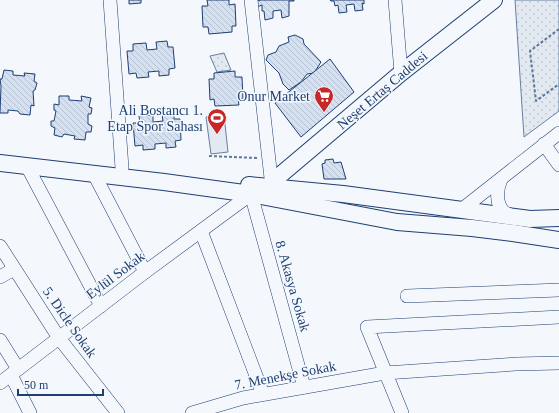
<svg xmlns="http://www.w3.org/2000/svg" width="559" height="413" font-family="Georgia,serif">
  <defs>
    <pattern id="park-dots" width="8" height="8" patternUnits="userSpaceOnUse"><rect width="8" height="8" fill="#e3e9f0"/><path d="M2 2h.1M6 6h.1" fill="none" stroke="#c2c9d1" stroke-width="1.8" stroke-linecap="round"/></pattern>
    <pattern id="building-back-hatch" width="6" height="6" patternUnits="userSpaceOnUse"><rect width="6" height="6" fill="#d5e0f0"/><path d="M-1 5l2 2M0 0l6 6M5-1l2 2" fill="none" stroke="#b6c1d1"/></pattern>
  </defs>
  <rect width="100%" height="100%" fill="#f4f7fb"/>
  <g fill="url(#park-dots)" stroke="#687fa3">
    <path d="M515,0H559V111L524,137Z"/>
    <path d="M224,53L231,70L217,72L210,56Z"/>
  </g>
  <path fill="#e3e9f0" stroke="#687fa3" d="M224,115L228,152L211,154L206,117Z"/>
  <g fill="url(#building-back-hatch)" stroke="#1d3f73">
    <path d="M129,0H141V3L129,4Z"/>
    <path d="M207,0H229V5L235,4L236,26H232V32L209,34L208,27H203L202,6H208Z"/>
    <path d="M261,0H294V1H289V16L282,18L281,10L273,11V18L265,20L264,11H262V5L257,7V1Z"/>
    <path d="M330,0H364V4L362,3L363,10L355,11L354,4L346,5L347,12L339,13L338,5L335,6L334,1H331Z"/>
    <path d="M295,35L303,39L304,44L321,62L314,73L307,74L301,82L289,90L283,84L279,73L266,60L268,55L276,52L279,46L289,42L288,37Z"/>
    <path d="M167,41L168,47H173L175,68L169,69V75L159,76V71L148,72L149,77L137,78L136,73L129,74L127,51H133V44L146,43L147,50L157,49L156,42Z"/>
    <path d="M330,59L354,92L301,137L275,103Z"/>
    <path d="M4,70L13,71V75L25,76L24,73L35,74L34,81L37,83L35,90L33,91L34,106L31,105L30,115L20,114L18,111L8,110V113H0L1,86L0,79H2Z"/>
    <path d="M235,71V77H242L243,99H238L239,105L215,106L214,99L210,100L209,79H214V73Z"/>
    <path d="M59,96H69V100L82,101L81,96L91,98L89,107L92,108L91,114H88V124L92,126L91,132H86L85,140L74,139L75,136L64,134L62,137L54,135L55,128L51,126V121H54L56,111L54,110V104L59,105Z"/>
    <path d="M174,113V119H180L181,140L175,141L176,147L166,148V143L155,144V149L143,150V145L135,146L133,123H140L139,116L153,115V122L163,121L162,114Z"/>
    <path d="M333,159L334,163L341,162L346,179H324L322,164L325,163V160Z"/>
  </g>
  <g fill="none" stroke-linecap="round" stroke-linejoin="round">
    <g stroke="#1d3f73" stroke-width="14">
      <g id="minor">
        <path d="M110,0L122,168"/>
        <path d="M251,0L272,187"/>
        <path d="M395,0L401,73"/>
        <path d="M544,144L559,165"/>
        <path d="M27,166L101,306"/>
        <path d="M94,174L145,272"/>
        <path d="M501,179C497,189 495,204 504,212C507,214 511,215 513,217"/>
        <path d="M461,210L559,133"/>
        <path d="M201,231L263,394"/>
        <path d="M0,246L59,338L118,413"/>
        <path d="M0,277L14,269"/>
        <path d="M407,296L559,290"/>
        <path d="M0,340L18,369"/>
        <path d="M11,375L30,413"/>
        <path d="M0,383L145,272L251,194L304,387"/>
        <path d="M192,413L243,398L385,373L516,364L559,363"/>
        <path d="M402,413L367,327L559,317"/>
      </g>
    </g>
    <g stroke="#1d3f73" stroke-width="18">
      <g id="major">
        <path d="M0,163L164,182L251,194L397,222L472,228L513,233L559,240"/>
        <path d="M272,182L401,73L494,0"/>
        <path d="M249,185L343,194L530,219L559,218"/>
      </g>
    </g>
    <g stroke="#5e769c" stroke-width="2" stroke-dasharray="3 2" stroke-linecap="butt">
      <path d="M559,29L530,51L536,101L559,84"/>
      <path d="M209,156L257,158"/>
    </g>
    <use href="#minor" stroke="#f4f7fb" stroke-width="13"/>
    <use href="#major" stroke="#f4f7fb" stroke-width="16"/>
  </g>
  <defs>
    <g id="supermarket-pin" transform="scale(1)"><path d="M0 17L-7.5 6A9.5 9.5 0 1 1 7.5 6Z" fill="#c62828" stroke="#f4f7fb"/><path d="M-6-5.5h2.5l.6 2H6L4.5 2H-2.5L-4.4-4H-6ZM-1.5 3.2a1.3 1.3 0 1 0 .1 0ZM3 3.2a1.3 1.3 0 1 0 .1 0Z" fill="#fff"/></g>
    <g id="stadium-pin" transform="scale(1)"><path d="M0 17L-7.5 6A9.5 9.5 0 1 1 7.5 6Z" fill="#c62828" stroke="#f4f7fb"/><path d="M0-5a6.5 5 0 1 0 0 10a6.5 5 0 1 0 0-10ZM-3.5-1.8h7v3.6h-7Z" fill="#fff"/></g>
  </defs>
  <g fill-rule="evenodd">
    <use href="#supermarket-pin" x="324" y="96"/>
    <use href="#stadium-pin" x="217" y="118"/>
  </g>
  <g text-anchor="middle" stroke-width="3" stroke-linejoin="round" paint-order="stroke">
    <g font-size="14" fill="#1d3f73" stroke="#f4f7fb">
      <text transform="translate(382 90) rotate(-40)" y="5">Neşet Ertaş Caddesi</text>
      <text transform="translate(115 275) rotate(-37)" y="5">Eylül Sokak</text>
      <text transform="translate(293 286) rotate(74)" y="5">8. Akasya Sokak</text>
      <text transform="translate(70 322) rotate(55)" y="5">5. Dicle Sokak</text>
      <text transform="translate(285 375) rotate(-11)" y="5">7. Menekşe Sokak</text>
    </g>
    <g font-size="14" fill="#1d3f73" stroke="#f4f7fb" text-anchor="end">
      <text x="310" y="101">Onur Market</text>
      <text x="203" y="115">Ali Bostancı 1.<tspan x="203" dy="16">Etap Spor Sahası</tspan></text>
    </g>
  </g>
  <path d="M18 389v6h85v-6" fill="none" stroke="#1d3f73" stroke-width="2"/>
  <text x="24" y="389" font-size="12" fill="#1d3f73" stroke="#f4f7fb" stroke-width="3" paint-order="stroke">50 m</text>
</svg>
